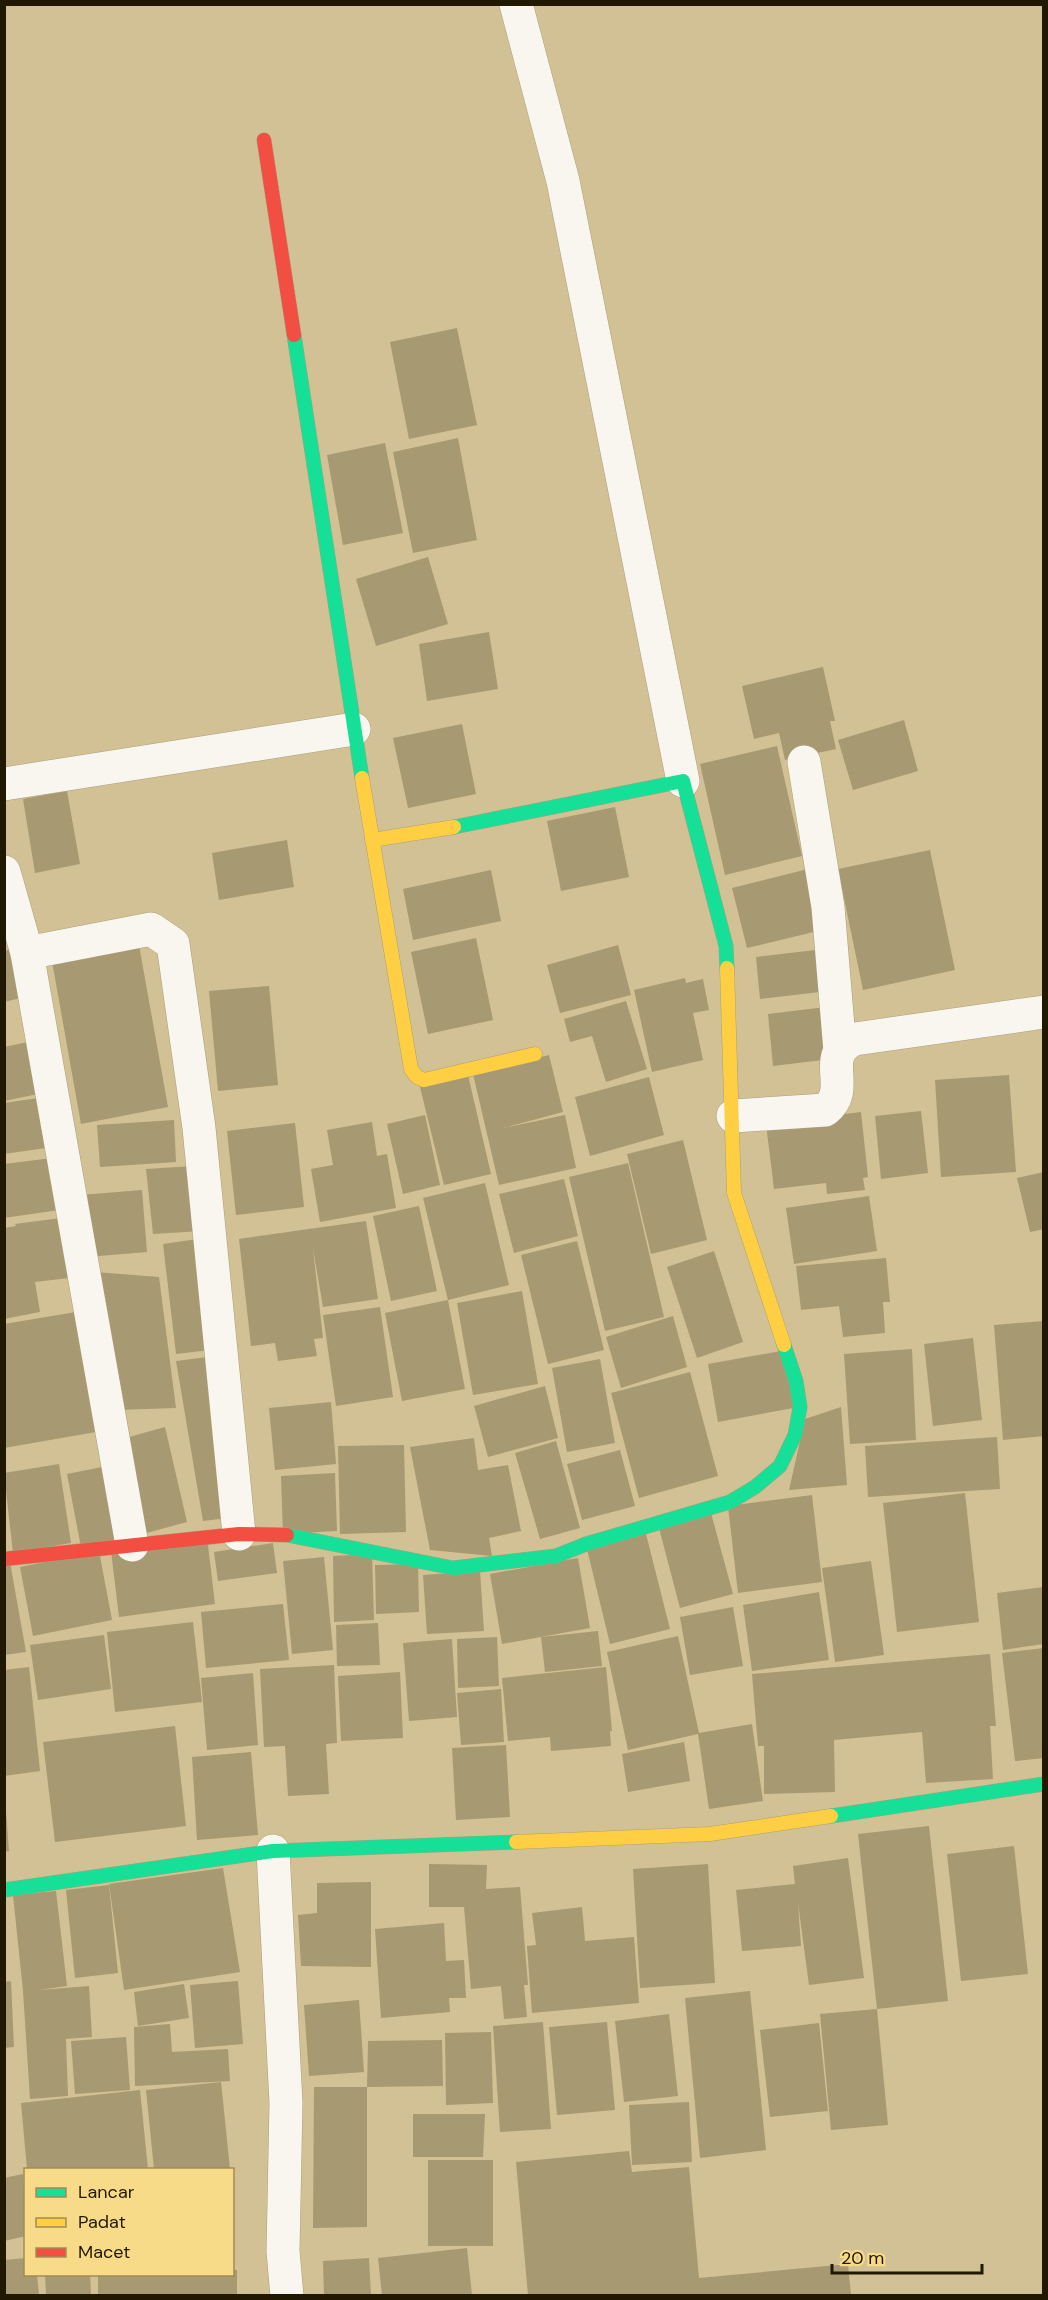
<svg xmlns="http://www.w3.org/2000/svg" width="1048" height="2300" font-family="'DM Sans',sans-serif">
  <rect width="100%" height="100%" fill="#d2c194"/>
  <g fill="#a79971">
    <path d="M457,328L477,425L409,439L390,342Z"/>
    <path d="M458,438L477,540L413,553L393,452Z"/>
    <path d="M385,443L403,533L343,545L327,455Z"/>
    <path d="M428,557L448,624L376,646L356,579Z"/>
    <path d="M489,632L498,689L427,701L419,644Z"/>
    <path d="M823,667L835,721H830L836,749L785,760L779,733L754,739L742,686Z"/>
    <path d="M904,720L918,771L853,790L838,740Z"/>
    <path d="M462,724L476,794L408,808L393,738Z"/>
    <path d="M777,746L802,856L725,875L700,764Z"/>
    <path d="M67,791L80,864L35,873L23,799Z"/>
    <path d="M615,807L629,877L561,891L547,821Z"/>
    <path d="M287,840L294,887L219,900L212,853Z"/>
    <path d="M930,850L955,970L863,990L838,869Z"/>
    <path d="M812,868L826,929L747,948L732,888Z"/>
    <path d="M491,870L501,921L413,940L403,889Z"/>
    <path d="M137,934L168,1107L81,1124L50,950Z"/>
    <path d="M476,938L493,1020L428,1034L411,952Z"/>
    <path d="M618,945L631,995L560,1013L547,965Z"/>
    <path d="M14,948L25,997L4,1002V951Z"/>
    <path d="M824,949L828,991L760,999L756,957Z"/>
    <path d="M685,978L686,983L703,979L709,1010L693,1013L703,1060L652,1072L634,990Z"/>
    <path d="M269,986L278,1085L218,1091L209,991Z"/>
    <path d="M626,1001L647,1069L606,1082L592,1036L570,1042L564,1019Z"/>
    <path d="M826,1007L831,1059L773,1066L768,1014Z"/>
    <path d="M33,1041L43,1093L4,1101V1047Z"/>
    <path d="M549,1055L563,1112L503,1128L565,1115L576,1168L499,1185L473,1074Z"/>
    <path d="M468,1075L491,1174L444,1185L420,1087Z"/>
    <path d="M1009,1075L1016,1172L941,1177L935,1080Z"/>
    <path d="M649,1077L664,1135L590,1156L575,1097Z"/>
    <path d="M38,1098L46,1148L4,1154V1103Z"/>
    <path d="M921,1111L928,1173L881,1179L875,1116Z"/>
    <path d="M861,1112L868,1177L863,1178L865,1190L827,1194L826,1183L774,1189L766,1124Z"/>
    <path d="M425,1115L440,1185L403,1194L387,1124Z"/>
    <path d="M174,1120L176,1162L100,1167L97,1125Z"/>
    <path d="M372,1122L377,1156L387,1154L396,1208L320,1222L311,1169L333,1165L327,1130Z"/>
    <path d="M295,1123L304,1207L236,1215L227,1131Z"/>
    <path d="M683,1140L707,1240L651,1254L627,1154Z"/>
    <path d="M52,1158L59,1210L4,1218V1164Z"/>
    <path d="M628,1163L664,1317L605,1331L569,1177Z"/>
    <path d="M194,1166L202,1231L153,1234L146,1169Z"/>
    <path d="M1044,1172V1229L1030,1232L1017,1178Z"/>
    <path d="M564,1179L578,1236L514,1253L499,1194Z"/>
    <path d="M485,1183L509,1285L448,1300L423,1198Z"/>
    <path d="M142,1190L147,1252L87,1257L81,1195Z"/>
    <path d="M869,1196L877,1251L794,1264L786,1208Z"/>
    <path d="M419,1206L437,1291L391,1301L373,1216Z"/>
    <path d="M61,1218L69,1278L35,1282L40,1312L4,1319V1228L16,1226L15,1224Z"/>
    <path d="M366,1221L378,1299L323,1307L313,1249L323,1338L314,1339L317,1356L278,1361L275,1343L251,1346L239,1239Z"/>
    <path d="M198,1239L210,1350L176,1354L163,1244Z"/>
    <path d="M577,1241L604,1350L548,1364L521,1255Z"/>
    <path d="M714,1251L743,1342L697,1358L667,1267Z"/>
    <path d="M886,1258L890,1302H883L885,1333L843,1337L839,1306L801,1310L796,1266Z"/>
    <path d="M95,1272L159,1277L176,1408L116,1410Z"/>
    <path d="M522,1291L538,1384L473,1395L457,1303Z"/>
    <path d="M448,1300L465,1389L402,1401L385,1313Z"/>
    <path d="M380,1307L393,1397L336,1406L323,1315Z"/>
    <path d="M76,1312L96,1432L4,1448V1324Z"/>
    <path d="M673,1316L687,1367L621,1388L606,1337Z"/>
    <path d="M1044,1321V1436L1003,1440L994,1325Z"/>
    <path d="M973,1338L982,1420L933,1426L924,1344Z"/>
    <path d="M912,1349L916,1440L850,1444L844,1354Z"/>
    <path d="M781,1351L799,1407L718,1422L708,1364Z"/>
    <path d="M208,1357L235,1517L203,1521L176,1361Z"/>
    <path d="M600,1359L615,1443L567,1452L552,1368Z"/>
    <path d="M690,1372L718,1476L639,1498L611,1393Z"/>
    <path d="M545,1386L558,1438L488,1457L474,1406Z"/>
    <path d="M331,1402L336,1464L275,1470L269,1408Z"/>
    <path d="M841,1407L847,1485L789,1490L805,1419Z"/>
    <path d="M165,1427L187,1522L143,1534L122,1439Z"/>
    <path d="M997,1437L1000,1489L868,1497L865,1446Z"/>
    <path d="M474,1438L478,1470L508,1465L521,1531L489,1538L492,1556L430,1550L410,1447Z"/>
    <path d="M556,1441L580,1528L540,1539L515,1453Z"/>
    <path d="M404,1445L406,1532L340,1534L338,1446Z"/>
    <path d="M620,1450L635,1506L582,1520L567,1464Z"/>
    <path d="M59,1464L71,1543L13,1553L4,1473Z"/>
    <path d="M107,1466L120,1539L81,1547L67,1474Z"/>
    <path d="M335,1473L337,1531L283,1534L281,1476Z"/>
    <path d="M965,1493L979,1622L897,1632L883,1503Z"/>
    <path d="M812,1495L822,1582L738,1593L728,1506Z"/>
    <path d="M711,1513L733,1594L680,1608L659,1528Z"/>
    <path d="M646,1534L670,1629L610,1644L587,1549Z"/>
    <path d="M207,1537L215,1604L119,1617L111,1551Z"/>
    <path d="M273,1543L277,1573L218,1581L214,1552Z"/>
    <path d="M99,1551L112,1620L33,1636L20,1567Z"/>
    <path d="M372,1554L374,1620L334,1622L333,1556Z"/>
    <path d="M324,1557L333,1650L292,1654L283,1561Z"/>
    <path d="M578,1558L590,1628L502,1644L490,1574Z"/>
    <path d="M871,1561L884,1655L835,1662L822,1568Z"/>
    <path d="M10,1562L26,1652L4,1655V1563Z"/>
    <path d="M418,1564L419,1612L376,1614L375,1565Z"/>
    <path d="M480,1571L484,1631L427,1634L423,1575Z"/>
    <path d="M1044,1587V1644L1003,1650L997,1593Z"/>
    <path d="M819,1592L829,1660L752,1671L743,1605Z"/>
    <path d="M283,1604L289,1660L206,1668L201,1612Z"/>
    <path d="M733,1607L743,1666L690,1675L680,1617Z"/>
    <path d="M193,1622L202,1702L115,1712L107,1632Z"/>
    <path d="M378,1623L380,1665L337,1666L336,1625Z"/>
    <path d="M598,1631L602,1666L545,1672L541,1637Z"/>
    <path d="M104,1635L111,1689L38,1700L30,1645Z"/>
    <path d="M678,1636L699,1733L752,1724L763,1801L709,1809L698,1734L628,1750L607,1652Z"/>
    <path d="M497,1637L499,1686L458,1688L457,1639Z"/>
    <path d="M452,1639L457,1717L409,1721L403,1643Z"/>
    <path d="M1044,1648V1758L1015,1761L1002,1653Z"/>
    <path d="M990,1654L996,1726H990L993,1779L926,1783L922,1732L834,1740L835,1792L764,1794V1746H758L752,1674Z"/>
    <path d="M334,1665L337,1743L326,1744L329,1794L288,1796L285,1746L264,1747L260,1669Z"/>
    <path d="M29,1667L40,1771L4,1776V1670Z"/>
    <path d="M606,1667L612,1731H610L611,1746L551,1751L550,1737L508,1741L502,1678Z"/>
    <path d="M400,1672L403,1738L341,1741L338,1676Z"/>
    <path d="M253,1673L258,1745L207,1750L201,1678Z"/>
    <path d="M501,1689L504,1742L461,1745L457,1693Z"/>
    <path d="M175,1726L186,1826L55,1842L43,1742Z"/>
    <path d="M684,1742L690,1781L628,1792L622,1754Z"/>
    <path d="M506,1745L510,1817L456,1820L452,1748Z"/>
    <path d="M251,1752L258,1835L197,1840L192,1757Z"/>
    <path d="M4,1784L9,1851L4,1852Z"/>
    <path d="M929,1826L948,2001L877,2009L858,1834Z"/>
    <path d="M1014,1846L1028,1974L961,1981L947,1854Z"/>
    <path d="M848,1858L864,1978L809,1985L798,1903L801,1946L742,1951L736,1890L795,1884L793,1866Z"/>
    <path d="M429,1864L487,1865L486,1889L520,1887L528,1985H524L527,2017L504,2019L501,1986L471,1989L464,1907H429Z"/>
    <path d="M708,1864L715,1983L640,1988L633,1869Z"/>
    <path d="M223,1868L240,1972L124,1990L109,1884Z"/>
    <path d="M371,1882V1967L301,1966L298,1915L317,1913V1883Z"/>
    <path d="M109,1885L118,1973L75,1978L66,1890Z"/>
    <path d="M56,1891L67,1986L39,1990L89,1986L92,2037L66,2039L68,2096L30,2099L23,1991L13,1895Z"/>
    <path d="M582,1907L585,1941L634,1937L639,2003L532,2013L527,1946L536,1945L532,1913Z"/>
    <path d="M444,1923L446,1961L464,1960L466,1998H449L450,2012L381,2018L375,1929Z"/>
    <path d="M11,1981L14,2047L4,2048V1982Z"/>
    <path d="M238,1981L243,2044L195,2048L190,1985Z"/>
    <path d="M184,1984L189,2018L138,2026L134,1992Z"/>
    <path d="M750,1991L766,2150L700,2158L685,1998Z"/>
    <path d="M359,2000L364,2072L309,2076L304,2005Z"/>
    <path d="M877,2009L888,2125L831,2130L820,2014Z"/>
    <path d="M669,2014L678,2096L624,2102L615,2021Z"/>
    <path d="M543,2022L551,2129L500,2132L493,2026Z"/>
    <path d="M607,2022L615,2110L557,2115L549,2027Z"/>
    <path d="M819,2023L828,2111L770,2117L760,2030Z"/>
    <path d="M170,2024L172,2052L228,2049L230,2081L135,2086L134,2027Z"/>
    <path d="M491,2032L493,2103L446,2105L445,2033Z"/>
    <path d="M126,2037L130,2090L75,2094L71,2041Z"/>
    <path d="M442,2040L443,2086L367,2087L368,2041Z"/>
    <path d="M221,2082L230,2169H154L146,2090Z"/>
    <path d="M314,2087H367V2227L313,2228Z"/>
    <path d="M140,2090L148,2169H27L21,2103Z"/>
    <path d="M689,2102L692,2162L632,2165L629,2105Z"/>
    <path d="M413,2114H485L483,2157H413Z"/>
    <path d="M629,2151L632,2172L689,2167L699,2278L848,2264L851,2295H528L516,2162Z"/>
    <rect x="428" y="2160" width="65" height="86"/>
    <path d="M23,2174L26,2236L4,2241V2178Z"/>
    <path d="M467,2248L472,2295H382L378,2258Z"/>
    <path d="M26,2258V2274H37L39,2295H4V2260Z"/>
    <path d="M369,2258L371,2295H324L323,2261Z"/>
    <path d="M232,2270H237V2295H98V2274H232Z"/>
    <path d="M45,2274H90L91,2295H46Z"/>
  </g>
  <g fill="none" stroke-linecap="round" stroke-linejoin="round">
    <g stroke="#ad9f7b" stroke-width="34">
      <g id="street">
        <path d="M516,4L563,181L683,781"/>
        <path d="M804,762L828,907L840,1051"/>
        <path d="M4,784L354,729"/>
        <path d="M4,872L27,953L132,1545"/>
        <path d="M27,953L151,929L173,944L199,1128L239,1534"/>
        <path d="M733,1116L825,1110C854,1088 817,1056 855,1039L1044,1012"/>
        <path d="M273,1851L286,2103L283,2251L287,2296"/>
      </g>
    </g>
    <g stroke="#ad9f7b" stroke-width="15">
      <g id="fast">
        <path d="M294,335L362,778"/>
        <path d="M454,827L683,781L726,946L727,968"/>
        <path d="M287,1535L453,1568L556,1556L586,1544L730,1502L755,1487L780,1466L795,1435L800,1407L796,1381L784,1345"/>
        <path d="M831,1816L1044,1784"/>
        <path d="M4,1890L273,1851L516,1842"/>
      </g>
    </g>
    <g stroke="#ad9f7b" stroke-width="15">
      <g id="slow">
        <path d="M362,778L411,1069L417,1077L424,1080L535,1054"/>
        <path d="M372,840L454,827"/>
        <path d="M727,968L734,1193L784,1345"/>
        <path d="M516,1842L710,1834L831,1816"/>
      </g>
    </g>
    <g stroke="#ad9f7b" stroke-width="15">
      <g id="jam">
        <path d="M264,140L294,335"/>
        <path d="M4,1559L239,1534L287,1535"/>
      </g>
    </g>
    <use href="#street" stroke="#f8f6ef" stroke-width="33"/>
    <use href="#fast" stroke="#16e098" stroke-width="14"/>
    <use href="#slow" stroke="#ffcf43" stroke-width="14"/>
    <use href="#jam" stroke="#f24e42" stroke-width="14"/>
  </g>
  <rect width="1048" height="2300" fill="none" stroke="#201800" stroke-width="12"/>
  <rect x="24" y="2168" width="210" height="108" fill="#f8db88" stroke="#a28d52" stroke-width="1.5"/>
  <rect x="36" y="2188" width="30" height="9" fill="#16e098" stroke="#a28d52" stroke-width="1.5"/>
  <text x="78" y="2198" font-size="18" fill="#201800">Lancar</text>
  <rect x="36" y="2218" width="30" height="9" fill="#ffcf43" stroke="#a28d52" stroke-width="1.5"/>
  <text x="78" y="2228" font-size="18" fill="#201800">Padat</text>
  <rect x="36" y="2248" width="30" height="9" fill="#f24e42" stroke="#a28d52" stroke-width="1.5"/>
  <text x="78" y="2258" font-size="18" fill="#201800">Macet</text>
  <path d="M832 2264v9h150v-9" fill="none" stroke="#201800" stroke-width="3"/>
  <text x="841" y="2264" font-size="18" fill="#201800" stroke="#f8db88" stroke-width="4.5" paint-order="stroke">20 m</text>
</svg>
